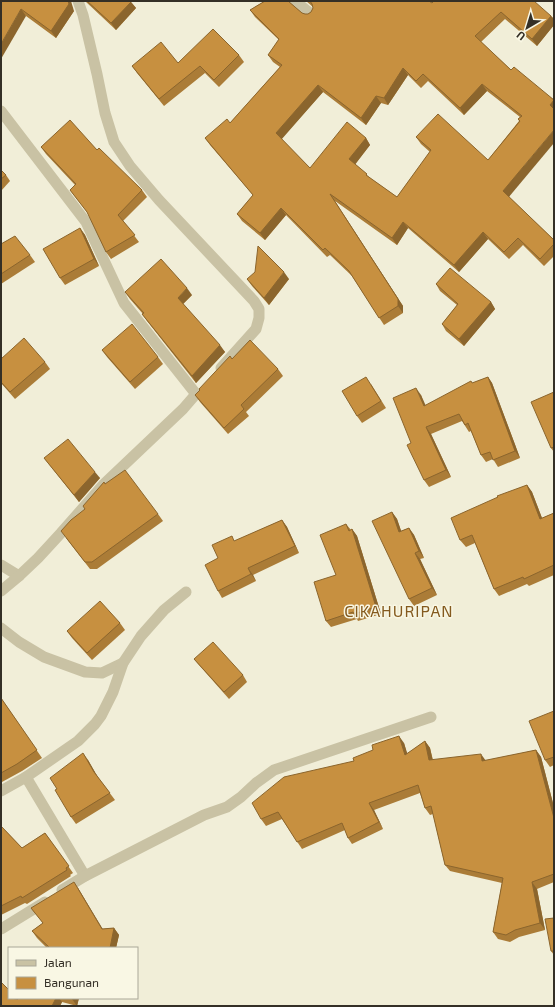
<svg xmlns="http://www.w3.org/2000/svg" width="555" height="1007" font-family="'Exo 2',sans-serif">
  <rect width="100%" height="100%" fill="#f1eed8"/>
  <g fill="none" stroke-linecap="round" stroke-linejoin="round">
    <g stroke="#c9c2a4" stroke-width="11">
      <path d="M78,1L83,15L97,74L105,113L114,142L130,166L159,200L254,301L259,309V318L256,329L221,368"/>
      <path d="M295,1L311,14"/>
      <path d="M1,111L86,222L124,303L196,394L183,409L104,484L61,533L38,558L19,576L1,565"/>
      <path d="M1,591L19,576"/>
      <path d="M1,628L19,642L44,657L85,672L102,673L123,663"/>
      <path d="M26,777L85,876"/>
      <path d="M1,791L26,777L78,741L95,724L101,716L113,692L123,663L141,636L164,610L186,592"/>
      <path d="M62,890L85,876L204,815L227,807L241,797L256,783L274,770L431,717"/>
      <path d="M1,929L45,902"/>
    </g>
  </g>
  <g fill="#ab7c37" fill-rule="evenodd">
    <path d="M1,1L74,11L56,38L26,16Z"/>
    <path d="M85,1H130L136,8L116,30Z"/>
    <path d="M265,1H288L302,13L305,14H308L311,12L313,8V7L306,1H429L432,3L551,16L554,19V25L537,46L505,19L481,42L511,70L554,100L509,197L554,240V256L544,266L523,245L509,259L488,239L459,272L408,228L397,245L335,201L403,306V313L384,325L352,276L330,255L327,257L286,215L265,240L242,221L237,214L253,195L210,145L205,138L230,123L280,67L273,62L268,55L279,40L255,17L250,10ZM408,75L421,88L428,81L464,115L487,91L520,117L518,119L519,121L488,160L416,137L421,144L430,152L397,197L370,178L355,164L370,145L366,138L310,168L281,139L323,92L366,125L381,103L388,105Z"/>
    <path d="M239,55L244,62L219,87L205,73L164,106L137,73L132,66L178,63Z"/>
    <path d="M41,147L97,150L142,190L147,197L123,221L139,242L111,259L106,252L88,213L70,190L75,185L46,154Z"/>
    <path d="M1,170L6,175L10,181L1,191Z"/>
    <path d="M80,228L85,235L99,266L65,285L60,278Z"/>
    <path d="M1,244L30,255L35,262L1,284Z"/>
    <path d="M247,279H289L269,305L252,286Z"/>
    <path d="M436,284L491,302L495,309L464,346L446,331L442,324L457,305L440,291Z"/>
    <path d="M125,292L192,295L183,304L225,352L196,383L147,321L142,314H143L130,299Z"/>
    <path d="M102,350L158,357L163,364L135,389L107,357Z"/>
    <path d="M1,359L45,362L50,369L15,399L1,383Z"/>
    <path d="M232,359L278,369L283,376L246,412L249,416L228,434L200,402L195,395Z"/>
    <path d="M488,377L492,383L520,458L498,467L493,459L486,462L481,455L471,431L469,432L462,421L431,434L451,477L429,487L424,480L411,443L421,395L425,406L473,383Z"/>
    <path d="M371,384L386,408L362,423L357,416Z"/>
    <path d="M554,392V452L551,448Z"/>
    <path d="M44,458L100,478L79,502Z"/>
    <path d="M105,484L158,514L163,521L97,569H90L66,538L85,509Z"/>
    <path d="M527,485L532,492L542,518L554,513V575L529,586L527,584L499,596L494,589L475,543L466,547L460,540L498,497Z"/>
    <path d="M392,512L397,519L401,531L409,528L414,535L424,558L420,559L437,595L414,606L409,599Z"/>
    <path d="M282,520L287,527L299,553L253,575L256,581L222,598L218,591V558L235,541Z"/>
    <path d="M346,524L351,530L352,529L357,536L381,614L358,621L357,619L331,627L326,621L336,575Z"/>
    <path d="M120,623L125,630L92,660L72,638L67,631Z"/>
    <path d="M194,659L243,675L247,682L229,699L199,665Z"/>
    <path d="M1,698L42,758L22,771L2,782L1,781Z"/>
    <path d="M554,711V765L550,767L545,760Z"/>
    <path d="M425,741L430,748L433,760L485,761L536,750L541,757L554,807V882L537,889L545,930L519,937L510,942L498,939L493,932L502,883L450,871L445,865L433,814L430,815L425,808L420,793L374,810L383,829L352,844L348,838L345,830L302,849L282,819L266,826L261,819L354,761L404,743L407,754Z"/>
    <path d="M88,760L97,776L115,800L76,824L71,817L57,789Z"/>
    <path d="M1,826L22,848L45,833L73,873L70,875L71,876L27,904L25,903L1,915Z"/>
    <path d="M78,888L102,929L114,928L119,935L116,948H47L37,938L32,931L43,923L31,908Z"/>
    <path d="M554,918V955L551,951Z"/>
    <path d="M19,998H79L77,1006L62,1002L60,1006H1Z"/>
  </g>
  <g fill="#8b652d">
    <path d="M68,1H71L74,11L56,38L51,31Z"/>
    <path d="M131,2L136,8L116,30L111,23Z"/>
    <path d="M21,9L26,16L1,59V44Z"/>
    <path d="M551,16L554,19V25L537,46L532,39Z"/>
    <path d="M403,68L408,75L388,105L384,98Z"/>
    <path d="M482,84L487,91L464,115L460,108Z"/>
    <path d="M318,85L323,92L281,140L276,133Z"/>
    <path d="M376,96L381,103L366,125L361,118Z"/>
    <path d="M554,100V112L550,105Z"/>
    <path d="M554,130V143L508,198L503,191Z"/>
    <path d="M366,138L370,145L354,166L349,159Z"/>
    <path d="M330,194L403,306V313L398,306Z"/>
    <path d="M281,208L286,215L265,240L260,233Z"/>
    <path d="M403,222L408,228L397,245L392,238Z"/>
    <path d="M80,228L85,235L99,266L94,259Z"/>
    <path d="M483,232L488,239L459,272L454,265Z"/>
    <path d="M284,272L289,279L269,305L264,298Z"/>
    <path d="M187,288L192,295L182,305L178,298Z"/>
    <path d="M491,302L495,309L464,346L459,339Z"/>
    <path d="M220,345L225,352L196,383L192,376Z"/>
    <path d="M488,377L492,383L520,458L515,451Z"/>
    <path d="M416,388L421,395L429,413L424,406Z"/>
    <path d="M426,427L431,434L451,477L446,470Z"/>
    <path d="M95,472L100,478L79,502L74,495Z"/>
    <path d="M527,485L532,492L545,526L540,519Z"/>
    <path d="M392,512L397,519L404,539L399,532Z"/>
    <path d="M282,520L287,527L299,553L295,546Z"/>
    <path d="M409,528L414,535L424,558L419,551Z"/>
    <path d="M352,529L357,536L381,614L376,607Z"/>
    <path d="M415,553L420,559L437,595L432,588Z"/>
    <path d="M248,568L253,575L256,581L251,574Z"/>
    <path d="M399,736L404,743L410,762L405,755Z"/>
    <path d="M425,741L430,748L434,767L429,760Z"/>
    <path d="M536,750L541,757L554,807V818Z"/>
    <path d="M83,753L88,760L99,779L94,772Z"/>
    <path d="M481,754L486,761H482Z"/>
    <path d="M369,803L374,810L383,829L379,822Z"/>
    <path d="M74,882L78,888L107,936L102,929Z"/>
    <path d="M532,882L537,889L545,930L540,923Z"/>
    <path d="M114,928L119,935L116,948H110Z"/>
    <path d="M56,998H59L62,1002L60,1006H52Z"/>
    <path d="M72,998H79L77,1006L72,999Z"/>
  </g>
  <g fill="#c79040" stroke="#8b652d" fill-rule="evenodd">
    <path d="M1,1H68L69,4L51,31L21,9L1,44Z"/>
    <path d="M87,1H130L131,2L111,23Z"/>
    <path d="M265,1H288L302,13L305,14H308L311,12L313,8L312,4L310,1H429L432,3L434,1H534L551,16L532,39L501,12L475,36L511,70L514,67L554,100L550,105L554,109V130L503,191L554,240V244L540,259L518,238L504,252L483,232L454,265L403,222L392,238L330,194L398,299V306L379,318L349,271L325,248L323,250L281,208L260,233L237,214L253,195L205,138L227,119L230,123L282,65L268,55L279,39L250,10ZM403,68L416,81L423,74L460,108L482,84L522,116L518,119L520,121L488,160L438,114L416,137L431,150L397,197L366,175L367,174L349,159L366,138L347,122L310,168L276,133L318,85L361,118L376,96L384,98Z"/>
    <path d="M213,29L239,55L214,80L200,66L159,99L132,66L161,42L178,63Z"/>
    <path d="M70,120L97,150L99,148L142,190L118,215L135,235L106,252L87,212L70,190L76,184L41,147Z"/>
    <path d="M1,170L6,175L1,179Z"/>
    <path d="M80,228L94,259L60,278L43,249Z"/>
    <path d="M15,236L30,255L1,274V244Z"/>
    <path d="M258,246L284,272L264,298L247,279L255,272Z"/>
    <path d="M161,259L187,288L178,298L220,345L192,376L142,314L144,313L125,292Z"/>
    <path d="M450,268L491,302L459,339L442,324L458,304L436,284Z"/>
    <path d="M132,324L158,357L130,382L102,350Z"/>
    <path d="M24,338L45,362L10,392L1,382V359Z"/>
    <path d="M250,340L278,369L241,405L244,409L224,428L195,395L200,390L199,389L230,356L232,359Z"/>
    <path d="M366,377L381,401L357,416L342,391Z"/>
    <path d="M488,377L515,451L493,460L490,452L481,455L468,423L465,425L459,414L426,427L446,470L424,480L407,445L411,443L393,398L416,388L424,406L471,381L472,383Z"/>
    <path d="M554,392V447L551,448L531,402Z"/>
    <path d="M68,439L95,472L74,495L44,458Z"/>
    <path d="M125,470L158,514L92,562H85L61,531L71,520L85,509L83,506L104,482L105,484Z"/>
    <path d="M527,485L540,519L554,513V565L524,579L523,577L494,589L472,535L460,540L451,518L498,497L497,496Z"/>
    <path d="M392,512L399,532L409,528L419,551L415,553L432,588L409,599L372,521Z"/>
    <path d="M282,520L295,546L248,568L251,574L218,591L205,565L218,558L212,545L232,536L234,541Z"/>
    <path d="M346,524L349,531L352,529L376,607L354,614L353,612L326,621L314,582L336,575L320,535Z"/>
    <path d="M100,601L120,623L87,653L67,631Z"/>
    <path d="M213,642L243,675L224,692L194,659Z"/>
    <path d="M1,698L37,750L17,764L1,773Z"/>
    <path d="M554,711V757L545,760L529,721Z"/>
    <path d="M399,736L405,755L425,741L429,760L481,754L482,761L536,750L554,818V874L532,882L540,923L515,930L506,935L493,932L503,878L445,865L431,806L425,808L418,785L369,803L379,822L348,838L342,823L297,842L278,812L261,819L252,803L284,777L354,761L353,758L373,750L372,745Z"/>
    <path d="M83,753L94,772L110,793L71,817L55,790L57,789L50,778Z"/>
    <path d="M1,826L22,848L45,833L69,866L66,868L67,870L22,898L21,896L1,906Z"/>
    <path d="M74,882L102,929L114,928L110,948H50L32,931L43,923L31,908Z"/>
    <path d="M554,918V951H551L545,919Z"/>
    <path d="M1,982L9,990V998L18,999L19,998H56L52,1006H1Z"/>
  </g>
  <g text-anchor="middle" stroke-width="3" stroke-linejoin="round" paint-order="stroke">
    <g font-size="16" letter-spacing="1" fill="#845a1e" stroke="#f9f7e4">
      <text x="399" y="617">CIKAHURIPAN</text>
    </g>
  </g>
  <rect width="555" height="1007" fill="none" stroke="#342f26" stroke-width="4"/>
  <rect x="8" y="947" width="130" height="52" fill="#f9f7e4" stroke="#aaa798"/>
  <rect x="16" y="960" width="20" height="6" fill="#c9c2a4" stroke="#aaa798"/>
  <text x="44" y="967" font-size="12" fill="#342f26">Jalan</text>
  <rect x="16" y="977" width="20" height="12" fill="#c79040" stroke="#aaa798"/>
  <text x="44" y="987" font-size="12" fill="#342f26">Bangunan</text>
  <g transform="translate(527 28) rotate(218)" stroke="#f9f7e4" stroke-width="3" paint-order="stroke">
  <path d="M0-3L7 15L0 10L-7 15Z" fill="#342f26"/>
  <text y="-6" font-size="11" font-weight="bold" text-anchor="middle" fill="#342f26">U</text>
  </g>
</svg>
